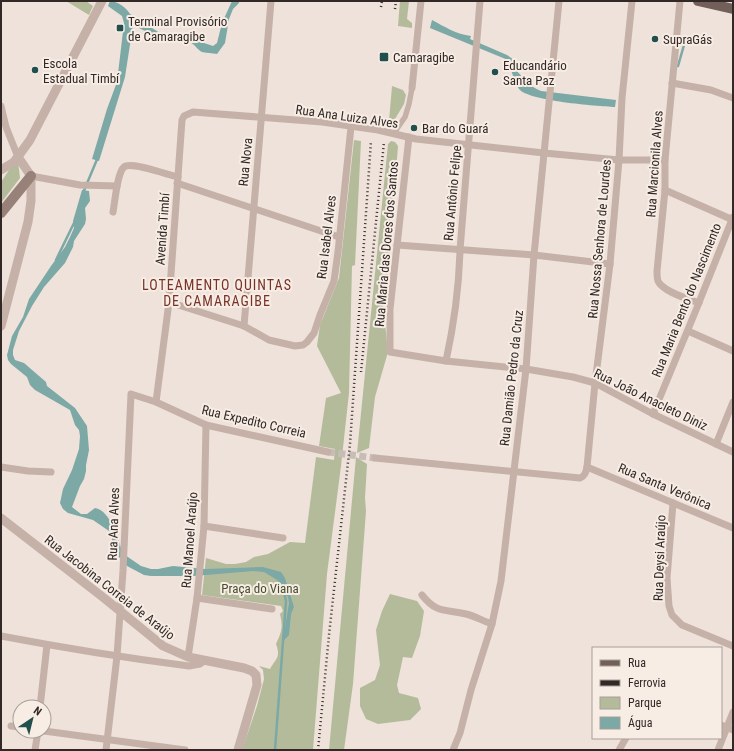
<svg xmlns="http://www.w3.org/2000/svg" width="734" height="751" font-family="'Roboto Condensed',sans-serif">
  <rect width="100%" height="100%" fill="#eee2da"/>
  <g fill="#b4bb9b">
    <path d="M66,1H86L93,6L89,15Z"/>
    <path d="M400,1H409L407,19L412,23V28L398,26Z"/>
    <path d="M392,86L403,90L406,95L404,104L395,119L389,121Z"/>
    <path d="M354,140L361,141L355,265L352,266L349,393L341,466L327,574L313,750H242L257,706L264,679L263,670L259,666L270,669C276,658 281,658 276,644C282,631 283,628 280,614L283,611L281,606L202,595L206,558L226,564H235L246,562L254,557L268,554L290,542L305,543L316,457L334,460L335,449L319,446L326,398L341,393L317,346L320,325L339,278Z"/>
    <path d="M391,141L395,142L398,146L388,274L383,304L388,352L375,397L369,448L357,453L388,144Z"/>
    <path d="M18,161L20,178L1,203V182L9,170Z"/>
    <path d="M356,457L367,464L365,498L366,511L353,684L344,750H329Z"/>
    <path d="M390,594L417,601L424,611L420,636L412,658L403,657L397,685L399,693L418,698L421,709L410,720L378,724L366,719L360,706V688L375,680L380,665L376,630L382,611Z"/>
  </g>
  <g fill="#7ca8a5">
    <path d="M110,1C117,1 127,8 130,14L163,35L186,37L213,46L217,43L222,23L232,1H239V3L233,9L229,19L225,43L217,54C214,53 204,53 202,52C197,50 196,44 187,41C179,39 169,42 161,42L153,35L133,25L125,77L99,161L92,159L107,109L117,82L124,23L122,16L108,6Z"/>
    <path d="M432,20C445,27 456,34 471,36L470,39L507,55L517,62L516,70C524,79 530,87 541,91L616,100L615,107C597,106 528,101 519,89C515,83 510,67 508,60L430,28Z"/>
    <path d="M82,190L89,191L90,201L85,208L86,219L85,224L74,241L73,247L65,263L44,287L32,306L19,331L13,350V355L15,360L24,363L46,382L47,386L75,408L87,426L89,450L86,465V471L84,479L80,486L72,507L81,514H87L95,508C110,510 120,541 122,553L141,566L151,569H158L173,566L205,569L263,567L281,572L285,578L294,607L291,614L289,635L283,641L289,603L288,597L283,591L281,584L277,580L264,572L253,571L194,576H151L144,575L127,566L118,556L112,547V537L109,531L93,520L68,513L63,509L60,503L63,489L72,470L79,449L80,436L79,430L75,425L70,410L35,390L30,385L27,377L11,364L8,360L7,355L12,336L23,317L29,299L51,266L65,247L70,237L74,228L73,221Z"/>
  </g>
  <g fill="none" stroke-linecap="round" stroke-linejoin="round">
    <g stroke="#7ca8a5" stroke-width="2.5">
      <path d="M678,66L684,45"/>
      <path d="M83,193L98,157"/>
      <path d="M56,260L74,223"/>
      <path d="M275,750L286,601L284,592"/>
    </g>
    <path stroke="#c8bdb6" stroke-width="7" stroke-dasharray="7 3.5" stroke-linecap="butt" d="M328,452L375,458"/>
    <path stroke="#c5b1a7" stroke-width="5.5" d="M394,133L405,117L409,104L412,88"/>
    <g stroke="#c5b1a7" stroke-width="7">
      <path d="M680,1L665,160V190L657,271C657,274 657,278 658,281C663,292 689,299 699,303"/>
      <path d="M672,83L711,90L733,98"/>
      <path d="M412,88L421,1"/>
      <path d="M1,106L6,127L18,157"/>
      <path d="M409,137L390,309V352L446,361L526,369L573,377L595,383L653,414L733,452"/>
      <path d="M31,176L80,185L117,186"/>
      <path d="M177,183L339,237"/>
      <path d="M665,190L733,220"/>
      <path d="M113,212C115,202 117,173 124,167C131,161 168,175 178,177"/>
      <path d="M397,245L534,255L610,264"/>
      <path d="M169,302L244,326L269,340L295,346L303,345L307,342L314,333L320,315L334,281L338,252L351,127"/>
      <path d="M244,326C252,218 263,109 271,1"/>
      <path d="M688,331L733,351"/>
      <path d="M446,361C454,324 459,288 460,250L480,1"/>
      <path d="M156,402L169,302L182,120L184,116L193,112L322,122L378,130L416,139L544,153L619,160H665"/>
      <path d="M653,414L696,310L733,217"/>
      <path d="M716,444L733,402"/>
      <path d="M375,458L580,478C585,476 586,472 587,467L595,383L610,264L619,160L622,98L632,1"/>
      <path d="M1,467L28,471L51,472"/>
      <path d="M587,467L733,528"/>
      <path d="M673,503L667,578L669,606L672,615L682,625L733,646"/>
      <path d="M204,526L283,538"/>
      <path d="M422,595C437,614 445,609 466,614C475,616 483,621 492,624"/>
      <path d="M197,598L272,609"/>
      <path d="M1,636C64,648 126,658 189,666L200,664L204,661"/>
      <path d="M188,657L197,598L204,526L206,425"/>
      <path d="M40,707L47,645"/>
      <path d="M721,725L733,730"/>
      <path d="M11,726L20,727"/>
      <path d="M44,731L185,750"/>
      <path d="M35,750L38,731"/>
      <path d="M106,750L117,656L123,571L131,394L156,402L206,425L328,452"/>
      <path d="M453,750L460,733L471,690L492,624L501,581L526,369L534,255L559,1"/>
      <path d="M619,750L626,738"/>
      <path d="M718,750L733,712"/>
    </g>
    <g stroke="#c5b1a7" stroke-width="9">
      <path d="M1,170L14,162L30,140L102,1"/>
      <path d="M1,326L28,222L31,201V176L18,157"/>
      <path d="M1,518L104,598L163,646L188,657L244,668L252,671L256,675L257,685L238,750"/>
    </g>
    <path stroke="#988179" stroke-width="10" d="M1,213L31,176"/>
    <path stroke="#725f59" stroke-width="10" d="M698,1L733,9"/>
    <g stroke="#322927" stroke-width="2.5" stroke-dasharray="1 3" stroke-linecap="butt">
      <path d="M381,7L382,1"/>
      <path d="M395,9L396,1"/>
      <path d="M361,372L384,142"/>
      <path d="M318,750L329,635L350,444L371,141"/>
    </g>
  </g>
  <g fill="#214f4d" stroke="#f7ede5" stroke-width="1.5">
    <rect x="116" y="24" width="8" height="8" rx="2"/>
    <circle cx="655" cy="39" r="4"/>
    <rect x="379" y="52" width="10" height="10" rx="2"/>
    <circle cx="35" cy="70" r="4"/>
    <circle cx="495" cy="72" r="4"/>
    <circle cx="414" cy="128" r="4"/>
  </g>
  <g text-anchor="middle" stroke-width="4" stroke-linejoin="round" paint-order="stroke">
    <g font-size="13" fill="#322927" stroke="#f7ede5" text-anchor="start">
      <text x="128" y="26">Terminal Provisório<tspan x="128" dy="15">de Camaragibe</tspan></text>
      <text x="663" y="44">SupraGás</text>
      <text x="393" y="62">Camaragibe</text>
      <text x="43" y="68">Escola<tspan x="43" dy="15">Estadual Timbí</tspan></text>
      <text x="503" y="70">Educandário<tspan x="503" dy="15">Santa Paz</tspan></text>
      <text x="422" y="133">Bar do Guará</text>
    </g>
    <g font-size="13" fill="#322927" stroke="#f7ede5">
      <text transform="translate(347 116) rotate(8)" y="5">Rua Ana Luiza Alves</text>
      <text transform="translate(245 162) rotate(-84)" y="5">Rua Nova</text>
      <text transform="translate(654 164) rotate(-86)" y="5">Rua Marcionila Alves</text>
      <text transform="translate(452 193) rotate(-85)" y="5">Rua Antônio Felipe</text>
      <text transform="translate(162 229) rotate(-86)" y="5">Avenida Timbí</text>
      <text transform="translate(326 237) rotate(-83)" y="5">Rua Isabel Alves</text>
      <text transform="translate(599 239) rotate(-85)" y="5">Rua Nossa Senhora de Lourdes</text>
      <text transform="translate(386 244) rotate(-85)" y="5">Rua Maria das Dores dos Santos</text>
      <text transform="translate(686 300) rotate(-68)" y="5">Rua Maria Bento do Nascimento</text>
      <text transform="translate(511 378) rotate(-84)" y="5">Rua Damião Pedro da Cruz</text>
      <text transform="translate(651 399) rotate(26)" y="5">Rua João Anacleto Diniz</text>
      <text transform="translate(254 421) rotate(13)" y="5">Rua Expedito Correia</text>
      <text transform="translate(665 486) rotate(23)" y="5">Rua Santa Verônica</text>
      <text transform="translate(113 524) rotate(-88)" y="5">Rua Ana Alves</text>
      <text transform="translate(189 540) rotate(-86)" y="5">Rua Manoel Araújo</text>
      <text transform="translate(659 558) rotate(-88)" y="5">Rua Deysi Araújo</text>
      <text transform="translate(110 587) rotate(38)" y="5">Rua Jacobina Correia de Araújo</text>
    </g>
    <g font-size="13" fill="#454e2d" stroke="#f7ede5">
      <text x="260" y="593">Praça do Viana</text>
    </g>
    <g font-size="14" letter-spacing="1" fill="#783328" stroke="#f7ede5">
      <text x="217" y="290">LOTEAMENTO QUINTAS<tspan x="217" dy="16">DE CAMARAGIBE</tspan></text>
    </g>
  </g>
  <rect width="734" height="751" fill="none" stroke="#322927" stroke-width="4"/>
  <rect x="592" y="647" width="130" height="92" fill="#f7ede5" stroke="#a89f99"/>
  <rect x="600" y="660" width="20" height="6" fill="#725f59" stroke="#a89f99"/>
  <text x="628" y="667" font-size="12" fill="#322927">Rua</text>
  <rect x="600" y="680" width="20" height="6" fill="#322927" stroke="#a89f99"/>
  <text x="628" y="687" font-size="12" fill="#322927">Ferrovia</text>
  <rect x="600" y="697" width="20" height="12" fill="#b4bb9b" stroke="#a89f99"/>
  <text x="628" y="707" font-size="12" fill="#322927">Parque</text>
  <rect x="600" y="717" width="20" height="12" fill="#7ca8a5" stroke="#a89f99"/>
  <text x="628" y="727" font-size="12" fill="#322927">Água</text>
  <g transform="translate(32 719) rotate(35)"><circle r="19" fill="#f7ede5" stroke="#a89f99"/>
  <path d="M0-3L7 15L0 10L-7 15Z" fill="#214f4d"/>
  <text y="-6" font-size="11" font-weight="bold" text-anchor="middle" fill="#322927">N</text>
  </g>
</svg>
